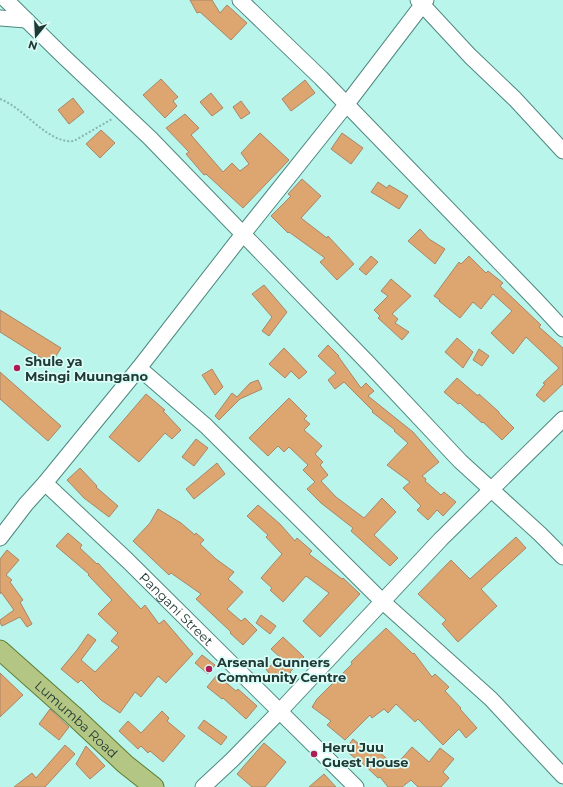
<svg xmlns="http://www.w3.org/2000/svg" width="563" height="787" font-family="Montserrat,sans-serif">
  <rect width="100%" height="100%" fill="#b9f5eb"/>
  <g fill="#dda570" stroke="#a98666">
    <path d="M190,0H212L220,13L227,5L247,23L231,40L200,12L197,13Z"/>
    <path d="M161,79L178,97L173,101L177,106L165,118L143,95Z"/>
    <path d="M305,80L315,93L291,111L282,99Z"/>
    <path d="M211,93L223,108L212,116L200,102Z"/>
    <path d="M73,98L84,112L69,124L58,110Z"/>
    <path d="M241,101L250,113L241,119L233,107Z"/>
    <path d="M185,114L199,128L191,135L223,172L232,163L240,171L249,164L241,153L260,133L289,160L243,208L206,174L204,175L186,154L189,152L166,128Z"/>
    <path d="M101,130L115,143L100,158L86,144Z"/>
    <path d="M342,133L363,148L351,164L331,149Z"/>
    <path d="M302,179L321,196L301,218L327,238L328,236L354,264L337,280L320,262L325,258L289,232L288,233L271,216L291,196L288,194Z"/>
    <path d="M378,182L387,188L389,185L408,196L399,209L371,192Z"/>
    <path d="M420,229L429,239L445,249L435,264L408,241Z"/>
    <path d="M371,256L378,262L366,275L359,269Z"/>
    <path d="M469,256L486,273L488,271L503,283L500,286L541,325L539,327L563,348V384L544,402L536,395L545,384L543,383L559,368L526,337L513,354L491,333L512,311L493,294L481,309L473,302L460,318L439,301L440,300L434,296L459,262L461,264Z"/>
    <path d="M391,279L411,296L392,314L398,319L395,323L409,332L402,340L378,318L380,316L374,310L388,296L381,291Z"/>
    <path d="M264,285L287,312L269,336L262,331L272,317L252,294Z"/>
    <path d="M0,310L61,348L51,364L0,332Z"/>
    <path d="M457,338L473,352L463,368L445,352Z"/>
    <path d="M328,345L339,356H338L361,388L366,383L374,391L368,396L413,432L439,462L422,476L426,479L425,481L441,495L444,492L456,502L443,516L437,510L428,520L417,510L421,506L403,488L410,482L387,465L408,443L394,431L395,430L372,412L373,411L344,382L335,389L328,380L336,373L318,356Z"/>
    <path d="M284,348L307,372L299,379L291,371L285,378L269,364Z"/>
    <path d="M479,349L489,356L482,366L473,360Z"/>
    <path d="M212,369L223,387L215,395L202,375Z"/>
    <path d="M0,372L61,426L48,441L0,399Z"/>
    <path d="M457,378L478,396L479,394L499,412V413L514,428L502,440L483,422L482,423L460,403L458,404L444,392Z"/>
    <path d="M258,380L262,389L240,399L219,420L215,416L232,393L237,397L250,383Z"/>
    <path d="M146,394L165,410L163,411L181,430L172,439L165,433L139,462L109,437Z"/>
    <path d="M289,398L307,416L304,419L310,424L304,430L322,446L315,454L323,462L320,465L328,475L321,481L336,497L364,518L382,498L396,512L374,535L398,558L390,566L351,531L353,528L321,503L307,489L315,482L303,470L308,465L289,447L284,452L278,446L268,456L249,438Z"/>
    <path d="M196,439L208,448L194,466L182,457Z"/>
    <path d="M217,463L225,474L194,499L186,489Z"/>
    <path d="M80,468L97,486L96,487L118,506L109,517L84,498L67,480Z"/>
    <path d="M258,505L280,524L295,541L297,538L312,551L309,554L342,579L343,578L360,594L320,637L303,621L329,593L306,576L283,602L270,590L272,588L261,578L282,554L266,537L268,535L247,516Z"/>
    <path d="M158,509L181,523L195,535L196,533L204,540L200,544L216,559L234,572L228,579L243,592L227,609L241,621L245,618L257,630L243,645L230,633L231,632L196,599L201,594L171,573L169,575L133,541L150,523Z"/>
    <path d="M68,533L82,545L80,548L97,564L98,563L141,609L145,605L159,624L164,620L193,654L166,683L158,676L141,697L135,692L120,713L101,700L81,680L78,683L61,669L77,650L88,634L96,640L81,660L95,672L119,647L111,641L118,633L98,614L112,600L88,575L89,574L56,546Z"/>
    <path d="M516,537L526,548L481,589L497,606L458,642L442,624L446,620L418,594L451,560L470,579Z"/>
    <path d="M7,550L19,560L6,575L12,580L10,582L23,600L20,602L32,624L27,627L20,617L2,626L0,623V620L14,610L1,592L0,594V559Z"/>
    <path d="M261,615L276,626L270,634L256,623Z"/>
    <path d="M386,628L413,654L414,653L432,677L435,674L449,687L445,691L461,708L460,709L477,728L466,738L459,729L443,745L418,719L415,722L396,704L388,713L384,709L372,718L370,715L345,740L327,725L331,721L312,707L317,699L352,664L351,662Z"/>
    <path d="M283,637L304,657L290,672L291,673L276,683L266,669L281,658L271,649Z"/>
    <path d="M202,655L215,665L208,674L195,663Z"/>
    <path d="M0,673L23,695L0,717Z"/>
    <path d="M217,675L236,691L238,689L257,706L246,719L223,698L222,699L207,687Z"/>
    <path d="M50,709L69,727L59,740L39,724Z"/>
    <path d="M162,711L169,718L167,721L185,736L163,762L150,751L148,753L141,746L138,749L119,731L128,721L141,733Z"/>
    <path d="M204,720L227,737L221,745L198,728Z"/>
    <path d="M353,739L371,754L376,749L395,766L412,747L429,762L440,748L454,759L443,772L449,778L441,787H418L411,780L402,787H388L380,777L378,778L357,758L356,759L345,750Z"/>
    <path d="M264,743L286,762L265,787H252L237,774Z"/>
    <path d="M65,745L75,754L45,787H14L32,773L36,778Z"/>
    <path d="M86,746L105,766L90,779L76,764Z"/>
    <path d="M324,774L336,787H309Z"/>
  </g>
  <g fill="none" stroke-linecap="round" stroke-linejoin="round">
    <g stroke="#4e887f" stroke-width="17">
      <g id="minor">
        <path d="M6,0L62,55L150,138L367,362L460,461L540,534L563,557"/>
        <path d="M240,0L321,78L536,300L563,329"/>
        <path d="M418,0L470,56L515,99L563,151"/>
        <path d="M0,18L26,20"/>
        <path d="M139,368L206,426L382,601L491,699L563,776"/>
        <path id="s1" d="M45,483L127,560L356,787"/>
        <path d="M0,538L26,504L45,483L139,368L243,234L346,105L426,0"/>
        <path d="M203,787L232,760L280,711L441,539L563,419"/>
      </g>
    </g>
    <g stroke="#607c32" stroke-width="21">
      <g id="major">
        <path id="s2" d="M0,650L73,715L125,764L154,787"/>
      </g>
    </g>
    <path stroke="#86b6ae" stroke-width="2" stroke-dasharray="2 2" stroke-linecap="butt" d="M0,99C25,108 47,144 74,141L112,119"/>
    <use href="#minor" stroke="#fff" stroke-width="15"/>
    <use href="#major" stroke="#b4c683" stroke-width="19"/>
  </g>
  <g fill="#ac1c56" stroke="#dafdf7" stroke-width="1.5">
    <circle cx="17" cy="368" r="4"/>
    <circle cx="209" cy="669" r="4"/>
    <circle cx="314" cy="754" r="4"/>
  </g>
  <g text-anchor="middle" stroke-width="3.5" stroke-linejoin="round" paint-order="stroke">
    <g font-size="13" font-weight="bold" fill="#203935" stroke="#dafdf7" text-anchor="start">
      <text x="25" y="366">Shule ya<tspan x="25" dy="15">Msingi Muungano</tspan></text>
      <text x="217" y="667">Arsenal Gunners<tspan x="217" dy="15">Community Centre</tspan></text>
      <text x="322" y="752">Heru Juu<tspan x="322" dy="15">Guest House</tspan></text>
    </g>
    <g font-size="13" fill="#203935" stroke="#dafdf7">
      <text dy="5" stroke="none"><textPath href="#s1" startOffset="182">Pangani Street</textPath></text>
      <text dy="5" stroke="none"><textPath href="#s2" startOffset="103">Lumumba Road</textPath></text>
    </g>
  </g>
  <g transform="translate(36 36) rotate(198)" stroke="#dafdf7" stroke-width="3" paint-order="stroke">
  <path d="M0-3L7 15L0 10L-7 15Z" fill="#203935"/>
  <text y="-6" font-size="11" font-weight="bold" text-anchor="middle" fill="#203935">N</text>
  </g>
</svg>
